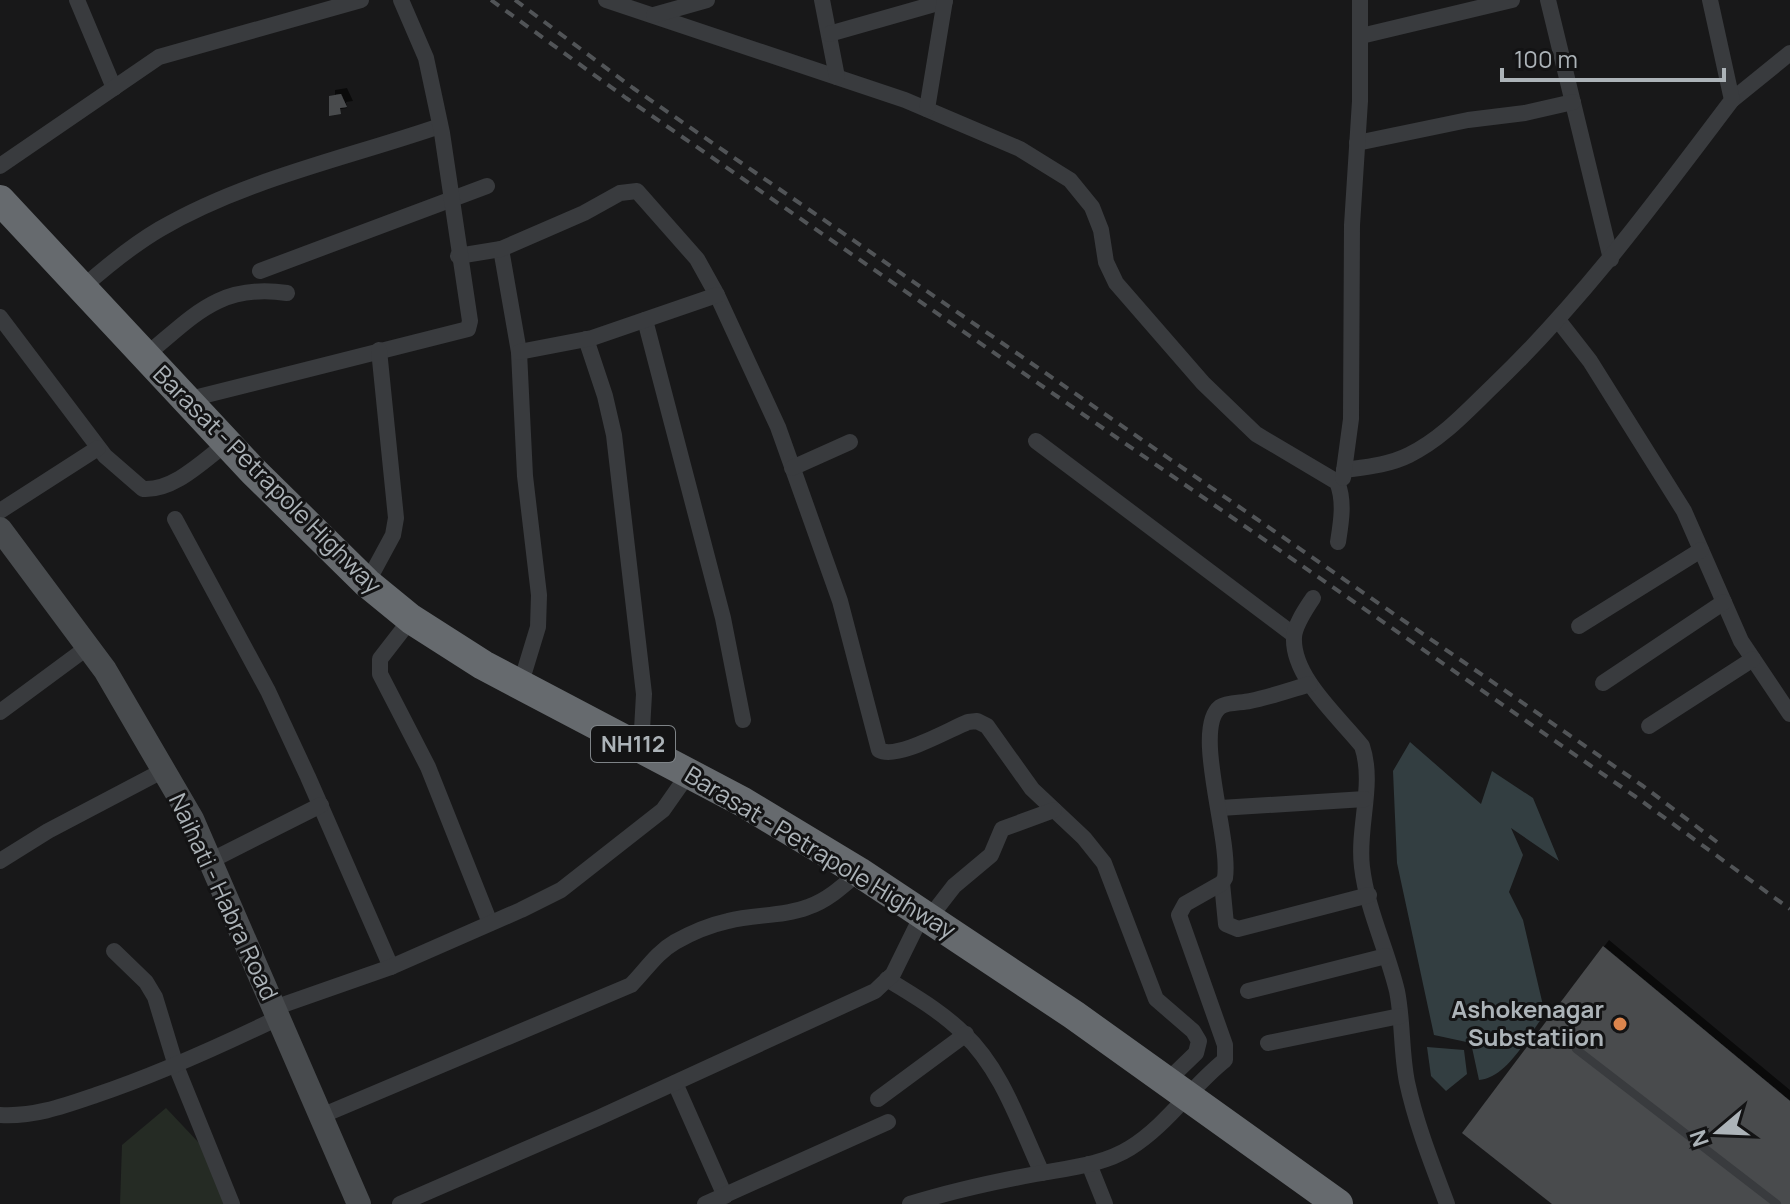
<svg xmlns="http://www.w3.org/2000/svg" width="1790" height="1204" font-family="Manrope,sans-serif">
  <defs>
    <filter id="shadow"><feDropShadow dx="6" dy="-6" stdDeviation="0" flood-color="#0009"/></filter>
  </defs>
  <rect width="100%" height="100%" fill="#181819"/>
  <path fill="#252b24" d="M166,1108L200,1144L225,1204H120L122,1145Z"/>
  <g fill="#333e41">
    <path d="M1410,742L1481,804L1492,771L1533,798L1559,861L1511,828L1523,855L1509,892L1523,920L1545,1014C1528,1036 1507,1078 1479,1080L1471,1043L1434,1035L1397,863L1393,771Z"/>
    <path d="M1427,1047L1464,1050L1467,1074L1446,1091L1431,1076Z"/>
  </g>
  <g fill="#4a4c4e" filter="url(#shadow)">
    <path d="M341,94L347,107L340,108L341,114L329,116V96Z"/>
    <path d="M1603,946L1790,1101V1204H1552L1462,1133Z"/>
  </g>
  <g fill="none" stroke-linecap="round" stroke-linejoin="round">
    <path stroke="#393b3e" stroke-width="8" d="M1576,1049L1777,1204"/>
    <g stroke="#393b3e" stroke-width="16">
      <path d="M77,0L114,88"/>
      <path d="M606,0L905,100L1020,149L1070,180L1092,207L1101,230L1106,262L1116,283L1203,383L1256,434L1337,482C1345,501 1341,523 1338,542"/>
      <path d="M822,0L837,77"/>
      <path d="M1548,0L1611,259"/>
      <path d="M654,15L707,0"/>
      <path d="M829,34L945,1"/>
      <path d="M1361,36L1512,0"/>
      <path d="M1732,100L1790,53"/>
      <path d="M927,109L945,0"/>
      <path d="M1357,143L1468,120L1525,113L1573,102"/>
      <path d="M0,166L159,57L361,0"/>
      <path d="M501,249L519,352L525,476L539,595L538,627L520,686"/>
      <path d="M458,256L501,249L584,213L620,193L637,191L697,259L717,295L778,427L840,601L879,750C897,760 948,730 968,722L977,721L987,726L1032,789L1084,838L1104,863L1156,999L1193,1031L1199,1041L1196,1053L1167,1081"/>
      <path d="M260,271L487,186"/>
      <path d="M82,288C107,266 131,246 160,229C246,179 347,158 440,126"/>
      <path d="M0,317L105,456L143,489C174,491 203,461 227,443"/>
      <path d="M645,320L723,618L743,720"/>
      <path d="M1558,320L1590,361L1684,511L1741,641L1790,714"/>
      <path d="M586,339L605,396L614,435L644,694L641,748"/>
      <path d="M519,352L592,338L717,295"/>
      <path d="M145,356C194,316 219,283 287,293"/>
      <path d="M186,400L468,329L470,321L442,133L426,58L401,0"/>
      <path d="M1036,441L1294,635"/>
      <path d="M792,468L850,442"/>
      <path d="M1344,470C1366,467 1389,465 1409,455C1442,439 1468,410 1494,385C1584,299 1657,199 1732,100L1710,0"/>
      <path d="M1343,478L1351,419L1352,225L1360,101V0"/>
      <path d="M0,511L98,448"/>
      <path d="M175,519L268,691L308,777L391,967"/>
      <path d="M367,583L393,535L396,518L379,350"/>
      <path d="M1313,598C1306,609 1295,624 1294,637C1292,677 1339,717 1362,746C1375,784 1357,828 1362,867C1367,910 1387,949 1397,991C1403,1021 1401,1052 1407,1082C1416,1124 1432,1164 1447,1204"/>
      <path d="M411,619L380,659V674L428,767L490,923"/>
      <path d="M1579,626L1701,550"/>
      <path d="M1603,683L1724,602"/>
      <path d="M0,712L88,647"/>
      <path d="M1649,726L1753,659"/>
      <path d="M1220,808L1365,799"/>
      <path d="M0,861L48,831L164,770"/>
      <path d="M210,861L321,805"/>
      <path d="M1222,883L1226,924L1238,929L1369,895"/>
      <path d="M930,917L954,886L991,855L1002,829L1054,810"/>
      <path d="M114,951L146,982L155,997L176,1066L232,1204"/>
      <path d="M887,979C914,996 941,1011 963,1033C1002,1069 1020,1126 1042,1173"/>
      <path d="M1248,991L1386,956"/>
      <path d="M274,1008L391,967L521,910L561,890L663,810L689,773"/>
      <path d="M1268,1043L1400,1016"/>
      <path d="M675,1083L725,1196"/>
      <path d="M878,1099L966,1034"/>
      <path d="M0,1115C34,1117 64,1106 96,1095C159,1074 218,1047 278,1018"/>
      <path d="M321,1116L631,985C646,970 656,953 675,942C691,933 710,925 728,921C754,914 782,917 808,907C828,900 843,886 859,872"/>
      <path d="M1089,1164L1105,1204"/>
      <path d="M400,1204L598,1118L875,991L893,974L923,913"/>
      <path d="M705,1204L888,1122"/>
      <path d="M910,1204C952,1191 993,1182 1036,1174C1068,1168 1103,1165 1130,1148C1167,1125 1191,1087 1225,1060V1045L1179,915L1185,904L1222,883L1225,878C1231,838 1192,729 1220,707C1227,702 1241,703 1250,701C1270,697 1290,690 1310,684"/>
    </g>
    <path stroke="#484b4e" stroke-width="24" d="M0,529L105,670L192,819L359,1204"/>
    <path stroke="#666a6e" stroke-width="30" d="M0,200L253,471L367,583L411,619L483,665L743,802L859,872L1074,1015L1338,1204"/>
    <g stroke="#515457" stroke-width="4" stroke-dasharray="10 8" stroke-linecap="butt">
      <path d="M491,0L626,98L1636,797L1790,909"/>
      <path d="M515,0L633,88L1643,786L1717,842"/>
    </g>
  </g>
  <circle fill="#dc854d" stroke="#131314" stroke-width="3" cx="1620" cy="1024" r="8"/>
  <g text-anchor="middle" stroke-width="6" stroke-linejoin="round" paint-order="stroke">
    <rect fill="#131314" stroke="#7e8387" stroke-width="2" x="591" y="726" width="84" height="36" rx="6"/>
    <g font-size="22" font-weight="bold" fill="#acb3b8">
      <text x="633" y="752">NH112</text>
    </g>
    <g font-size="24" fill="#acb3b8" stroke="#131314">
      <text transform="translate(267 480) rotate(45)" y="8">Barasat - Petrapole Highway</text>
      <text transform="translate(820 853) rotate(31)" y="8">Barasat - Petrapole Highway</text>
      <text transform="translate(223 897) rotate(65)" y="8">Naihati - Habra Road</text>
    </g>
    <g font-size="24" font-weight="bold" fill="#acb3b8" stroke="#131314" text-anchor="end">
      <text x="1604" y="1018">Ashokenagar<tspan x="1604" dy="28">Substatiion</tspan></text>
    </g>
  </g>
  <g transform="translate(1718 1132) rotate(251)" stroke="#131314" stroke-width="6" paint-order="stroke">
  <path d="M0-6L14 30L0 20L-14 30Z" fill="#acb3b8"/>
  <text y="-12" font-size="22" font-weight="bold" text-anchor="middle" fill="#acb3b8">N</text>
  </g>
  <path d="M1502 68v12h222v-12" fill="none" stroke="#acb3b8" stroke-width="4"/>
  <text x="1514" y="68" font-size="24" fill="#acb3b8" stroke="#131314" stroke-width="6" paint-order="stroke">100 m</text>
</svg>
